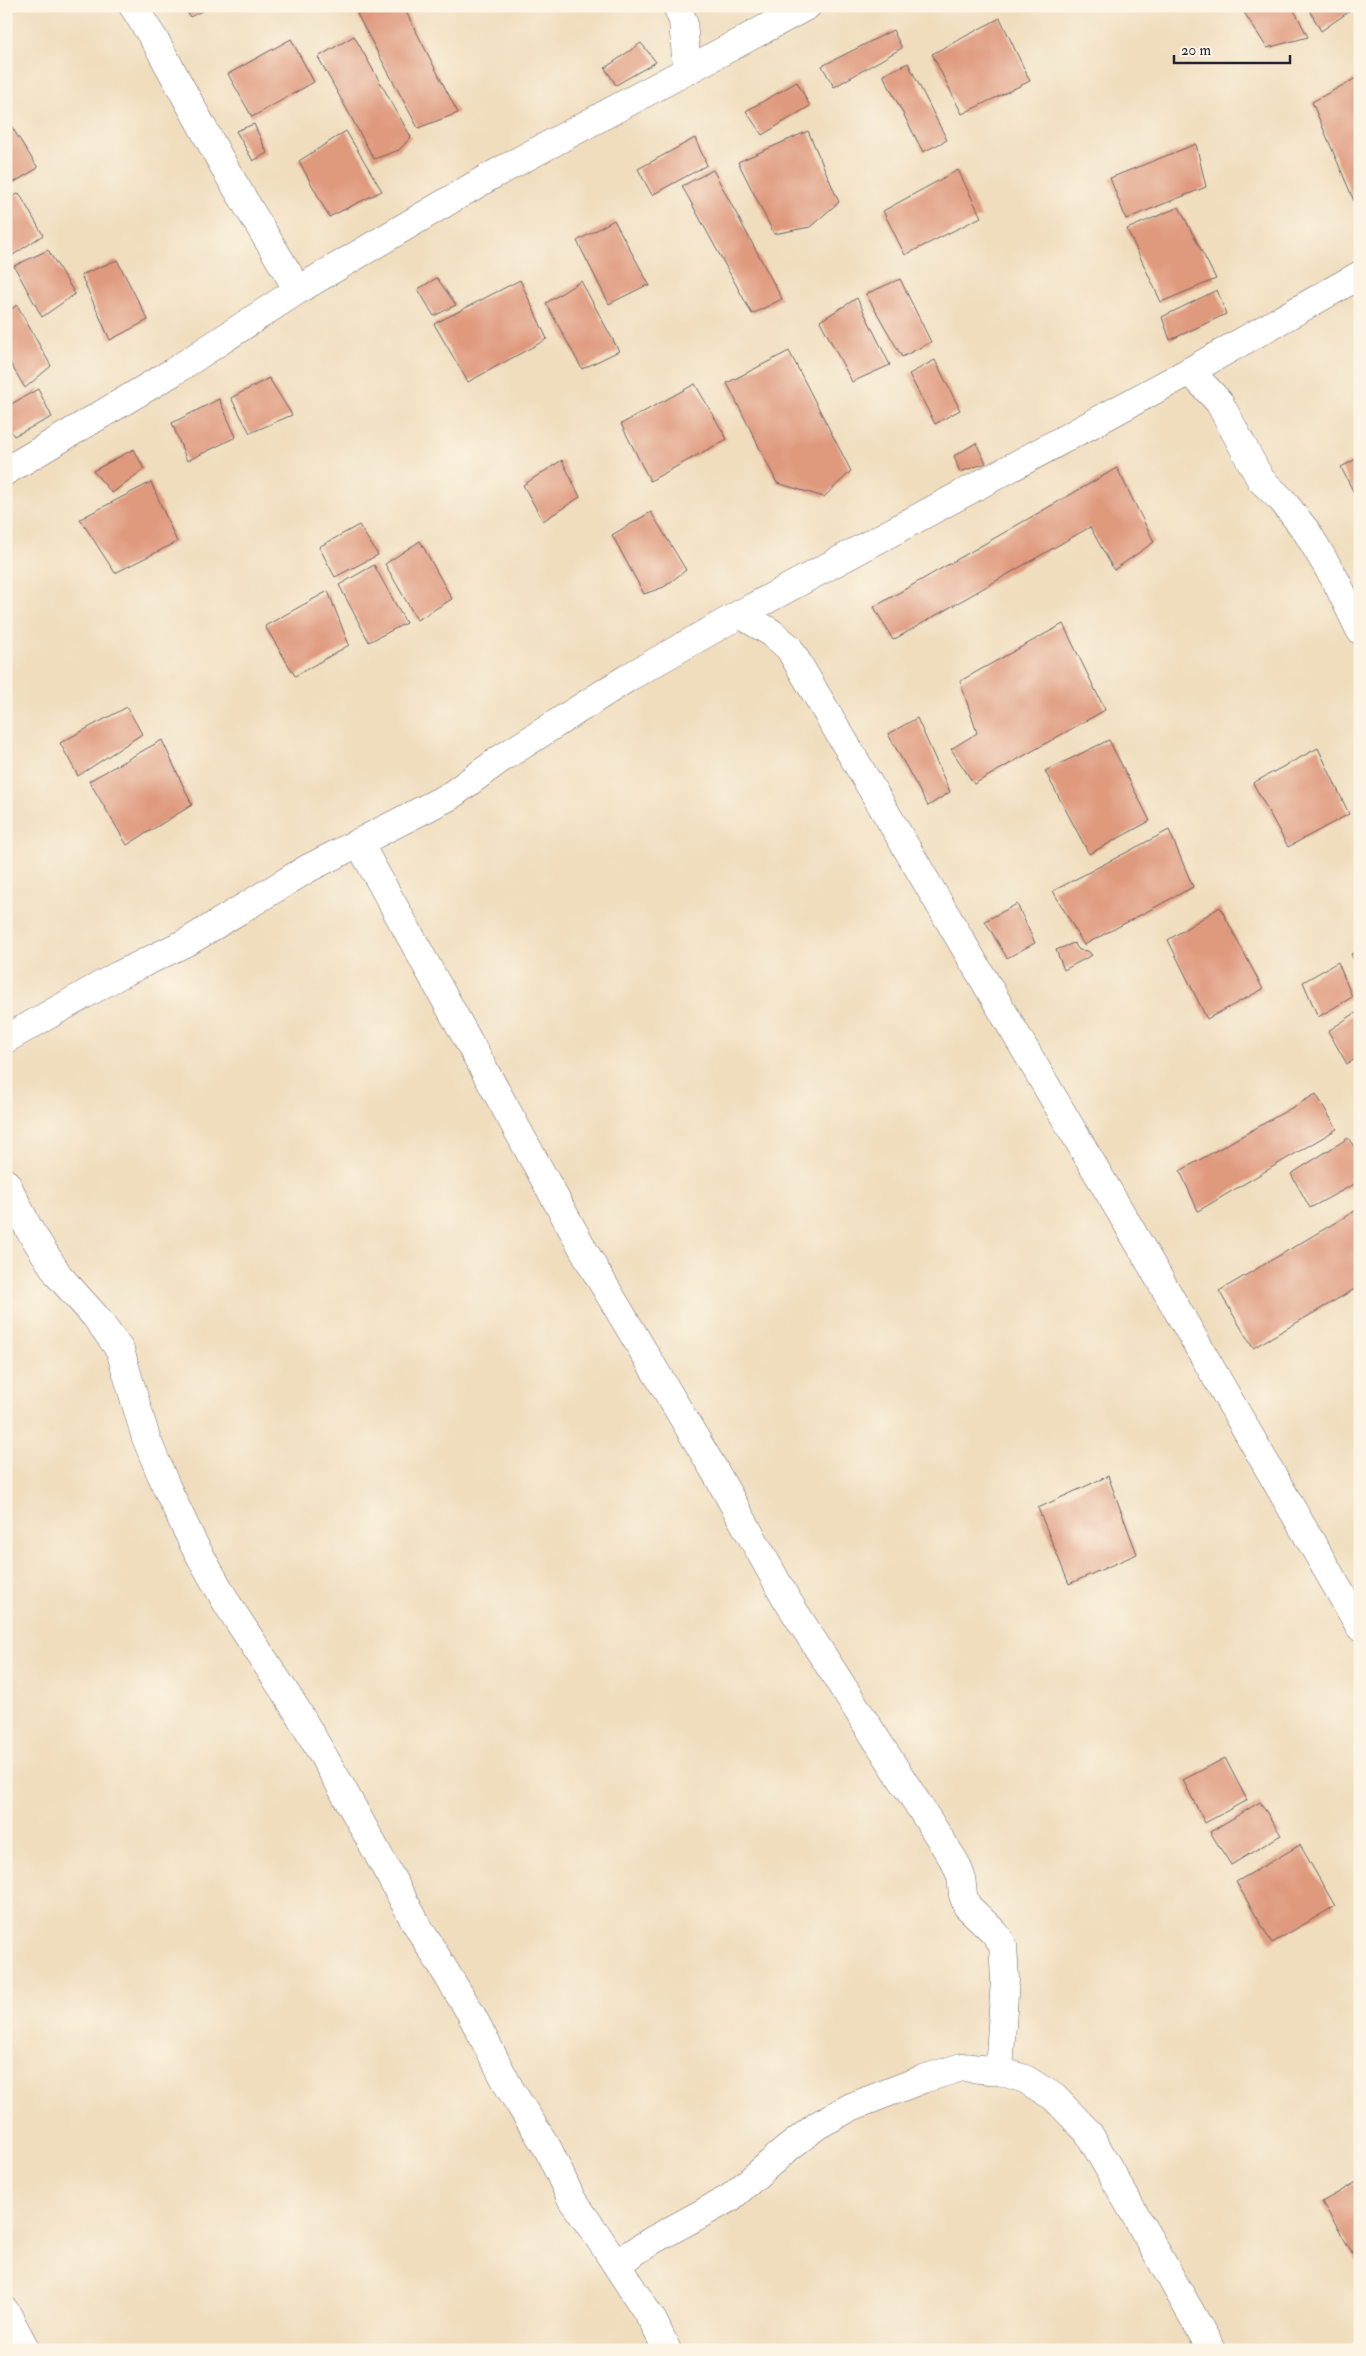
<svg xmlns="http://www.w3.org/2000/svg" width="1366" height="2356" font-family="'IM FELL Double Pica',serif">
  <rect width="100%" height="100%" fill="#fcf5e5"/>
  <filter id="ink" filterUnits="userSpaceOnUse"><feTurbulence type="fractalNoise" baseFrequency=".02" numOctaves="2"/><feDisplacementMap in="SourceGraphic" scale="10" xChannelSelector="R" yChannelSelector="G"/><feConvolveMatrix kernelMatrix="1 2 1 2 8 2 1 2 1" color-interpolation-filters="sRGB"/></filter>
  <filter id="wash" filterUnits="userSpaceOnUse"><feTurbulence type="fractalNoise" baseFrequency=".0096" numOctaves="4" result="noise"/><feDisplacementMap in="SourceGraphic" scale="20" xChannelSelector="R" yChannelSelector="G"/><feGaussianBlur stdDeviation="1.12" result="paint"/><feColorMatrix in="noise" values="0 0 0 0 0 0 0 0 0 0 0 0 0 0 0 0 0 1.4 0 .05"/><feComposite in="paint" operator="in"/></filter>
  <g filter="url(#wash)">
    <rect width="100%" height="100%" fill="#f0ddbd"/>
    <g id="blocks">
      <g fill="#df997d">
        <path d="M184,6H212L190,17Z"/>
        <path d="M371,6H403L458,113L418,128L357,14Z"/>
        <path d="M1240,6H1292L1308,37L1267,48Z"/>
        <path d="M1307,6H1357L1321,31Z"/>
        <path d="M1000,18L1030,81L962,114L932,54Z"/>
        <path d="M893,30L902,48L834,87L822,66Z"/>
        <path d="M354,36L411,137L399,150L374,159L318,57Z"/>
        <path d="M291,39L314,82L252,117L228,74Z"/>
        <path d="M641,43L656,62L616,85L605,68Z"/>
        <path d="M908,63L947,140L923,152L883,75Z"/>
        <path d="M1360,76V199L1354,201L1312,102Z"/>
        <path d="M797,82L810,106L762,135L746,111Z"/>
        <path d="M6,118L38,168L6,187Z"/>
        <path d="M254,124L267,153L253,161L236,131Z"/>
        <path d="M346,131L382,191L329,217L299,161Z"/>
        <path d="M808,131L839,202L810,227L774,234L738,162Z"/>
        <path d="M695,138L707,165L652,195L638,169Z"/>
        <path d="M1196,144L1206,187L1126,219L1110,178Z"/>
        <path d="M713,170L782,299L752,314L682,186Z"/>
        <path d="M958,170L981,217L905,255L883,211Z"/>
        <path d="M19,193L43,235L10,257L6,250V201Z"/>
        <path d="M1179,207L1216,279L1161,302L1127,229Z"/>
        <path d="M614,220L650,286H645L609,304L577,241Z"/>
        <path d="M48,250L75,294L42,317L14,266Z"/>
        <path d="M117,260L148,320L110,340L81,275Z"/>
        <path d="M437,278L456,305L434,316L418,289Z"/>
        <path d="M900,279L931,342L902,357L866,294Z"/>
        <path d="M520,280L547,339L468,382L434,324Z"/>
        <path d="M581,281L619,351L582,369L546,303Z"/>
        <path d="M1217,290L1226,314L1170,340L1162,317Z"/>
        <path d="M857,298L890,365L852,382L820,321Z"/>
        <path d="M17,305L51,366L25,388L6,356V313Z"/>
        <path d="M789,351L851,471L824,497L777,483L727,383Z"/>
        <path d="M935,360L960,410L935,424L909,374Z"/>
        <path d="M269,378L292,415L250,433L231,398Z"/>
        <path d="M695,384L727,439L650,481L621,424Z"/>
        <path d="M38,389L52,417L14,436L6,424V407Z"/>
        <path d="M219,399L236,437L187,461L172,423Z"/>
        <path d="M976,443L986,463L960,472L954,456Z"/>
        <path d="M134,449L144,469L112,493L93,471Z"/>
        <path d="M1360,457V505L1341,467Z"/>
        <path d="M562,460L580,497L543,521L523,485Z"/>
        <path d="M1117,468L1154,542L1114,570L1090,527L893,640L874,607Z"/>
        <path d="M151,482L177,542L115,573L80,519Z"/>
        <path d="M651,512L686,570L664,587L644,594L612,535Z"/>
        <path d="M359,525L378,555L335,577L319,547Z"/>
        <path d="M420,541L452,599L417,620L385,564Z"/>
        <path d="M374,565L406,623L369,642L339,585Z"/>
        <path d="M328,591L349,645L295,676L265,626Z"/>
        <path d="M1063,624L1105,710L974,784L951,749L977,733L960,681Z"/>
        <path d="M127,707L142,734L78,776L60,743Z"/>
        <path d="M917,718L950,792L928,806L888,734Z"/>
        <path d="M162,740L192,805L127,845L89,781Z"/>
        <path d="M1109,740L1150,821L1089,854L1045,771Z"/>
        <path d="M1318,748L1349,814L1288,847L1253,783Z"/>
        <path d="M1169,830L1193,887L1084,945L1053,891Z"/>
        <path d="M1017,904L1035,943L1007,958L985,921Z"/>
        <path d="M1220,907L1263,989L1207,1019L1168,940Z"/>
        <path d="M1074,943L1079,950L1088,951L1092,955L1064,970L1056,950Z"/>
        <path d="M1360,949V971L1351,954Z"/>
        <path d="M1338,962L1352,997L1318,1017L1303,982Z"/>
        <path d="M1360,1010V1056L1347,1064L1328,1031Z"/>
        <path d="M1316,1094L1337,1129L1198,1211L1180,1171Z"/>
        <path d="M1348,1138L1360,1155V1181L1310,1208L1291,1174Z"/>
        <path d="M1360,1208V1286L1253,1348L1219,1291Z"/>
        <path d="M1108,1476L1137,1554L1069,1584L1038,1508Z"/>
        <path d="M1225,1758L1247,1800L1205,1823L1183,1780Z"/>
        <path d="M1260,1802L1281,1835L1231,1865L1210,1832Z"/>
        <path d="M1300,1845L1335,1906L1272,1943L1236,1882Z"/>
        <path d="M1360,2180V2266L1322,2202Z"/>
      </g>
    </g>
  </g>
  <g filter="url(#ink)">
    <use href="#blocks" fill-opacity="0" stroke="#6a6368" stroke-width="1"/>
    <g fill="none" stroke-linecap="round" stroke-linejoin="round">
      <g stroke="#6a6368" stroke-width="29">
        <g id="street">
          <path d="M133,6L157,44L227,172L298,290"/>
          <path d="M677,6L683,21L687,70"/>
          <path d="M1190,371L1219,402L1261,480L1282,500L1307,532L1336,581L1360,630"/>
          <path d="M6,471L173,372L298,290L489,177L807,6"/>
          <path d="M740,614L772,633L789,648L1141,1247L1360,1627"/>
          <path d="M359,843L592,1265L716,1473L787,1600L955,1862L961,1876L963,1895L967,1906L994,1932L1003,1945L1005,1979L999,2071"/>
          <path d="M6,1039L119,975L189,941L307,869L450,796L499,760L629,677L740,614L1190,371L1360,275"/>
          <path d="M6,1183L29,1229L59,1276L95,1316L120,1350L146,1438L166,1486L193,1543L228,1605L296,1709L339,1783L417,1925L470,2012L510,2089L548,2149L572,2200L597,2235L653,2321L667,2350"/>
          <path d="M616,2264L653,2240L730,2198L788,2148L818,2125L851,2107L923,2079L962,2067L999,2071L1025,2079L1054,2097L1088,2132L1212,2350"/>
          <path d="M6,2312L26,2350"/>
        </g>
      </g>
      <use href="#street" stroke="#fff" stroke-width="28"/>
    </g>
  </g>
  <rect width="1366" height="2356" fill="none" stroke="#fcf5e5" stroke-width="25"/>
  <path d="M1174 55v8h116v-8" fill="none" stroke="#22223b" stroke-width="2.5"/>
  <text x="1181" y="55" font-size="15" fill="#22223b" stroke="#fcf5e5" stroke-width="4" paint-order="stroke">20 m</text>
</svg>
